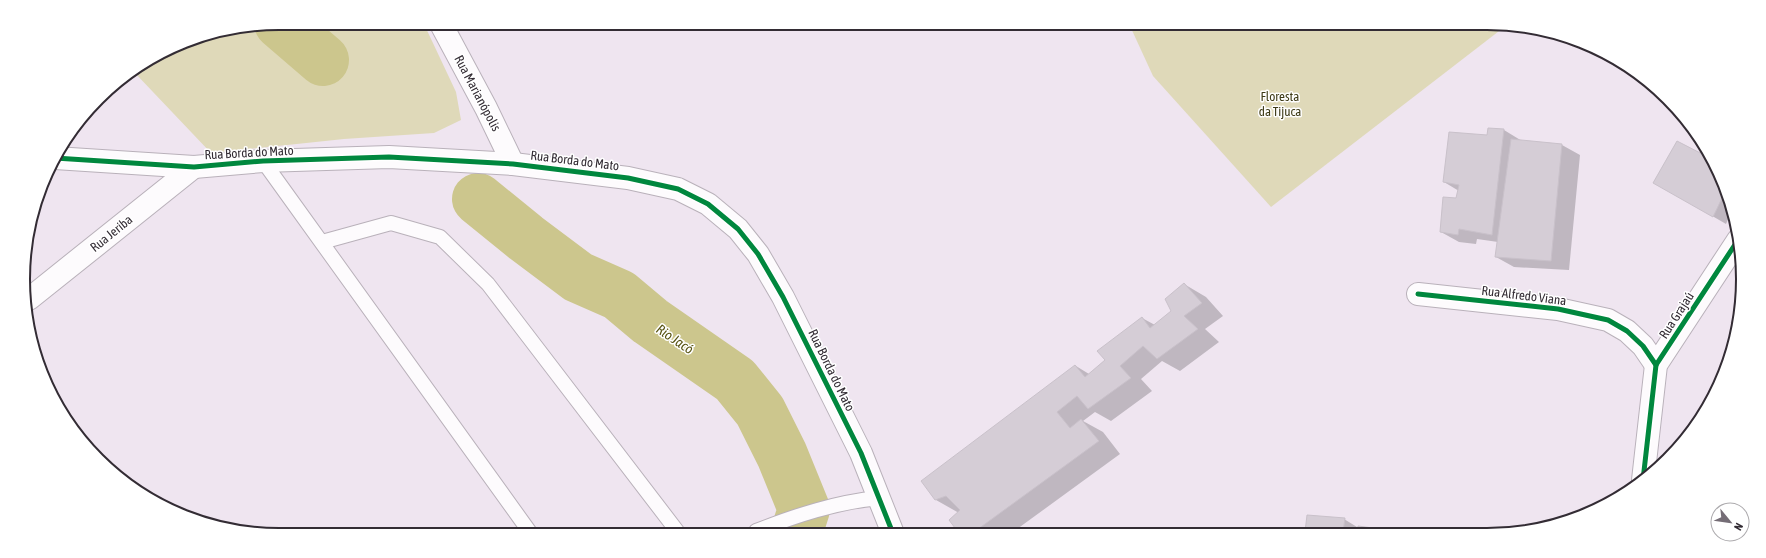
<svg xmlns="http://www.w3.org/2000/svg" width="1766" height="558" font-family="'Asap Condensed',sans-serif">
  <rect width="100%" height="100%" fill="#efe5f0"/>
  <g fill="#dfd9b9">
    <path d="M279,23L424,24L456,92L461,120L434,133L344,139L211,153L134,72L181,42Z"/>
    <path d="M1130,26L1503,28L1271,207L1153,76Z"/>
  </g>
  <g fill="#0003">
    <path d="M1504,130L1522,141L1562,145L1580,155L1569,270L1514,267L1496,257L1498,242L1477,239L1476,244L1459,242L1441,232L1457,199L1459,191L1444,182L1488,136Z"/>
    <path d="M1677,142L1709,158L1731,213L1726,224L1654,182Z"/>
    <path d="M1184,284L1206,297L1223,316L1205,329L1219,342L1180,371L1162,361L1141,379L1152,391L1111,421L1095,412L1083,421L1103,432L1120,454L1013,532H959V513L936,500L1076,366L1089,374L1106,360L1142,318L1155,325L1172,312Z"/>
    <path d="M1308,516L1344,519L1357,527L1401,533L1306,532Z"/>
  </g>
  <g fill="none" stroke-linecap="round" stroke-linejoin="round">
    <g stroke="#ccc68d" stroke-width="52">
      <path d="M280,23L323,60"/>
      <path d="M478,199L526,238L578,277L619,295L650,321L735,380L760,411L782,455L804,509L797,531"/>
    </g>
  </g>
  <g fill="#d5cdd6" stroke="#c9c1ca">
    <path d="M1488,128L1504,129L1492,235L1459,229L1458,235L1440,232L1443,197L1456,198L1459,185L1443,182L1449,132L1487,135Z"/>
    <path d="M1511,139L1562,144L1551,261L1495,257Z"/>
    <path d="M1677,141L1708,157L1724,194L1713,217L1653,183Z"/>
    <path d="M1184,283L1202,303L1184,316L1198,329L1157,359L1143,346L1120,366L1131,378L1088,409L1077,396L1057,412L1070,428L1081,419L1099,441L974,532H958L949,520L960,510L946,496L935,500L921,481L1075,365L1085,377L1105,360L1097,351L1142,317L1150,328L1171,311L1165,299Z"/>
    <path d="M1738,309V326L1731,323Z"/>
    <path d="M1307,515L1345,518L1343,532H1305Z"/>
    <path d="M1358,526L1409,533L1357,532Z"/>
  </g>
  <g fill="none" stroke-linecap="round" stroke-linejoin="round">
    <g stroke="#b9b1ba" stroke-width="16">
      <g id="service">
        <path d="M263,161L529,531"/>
        <path d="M322,242L391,223L440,237L488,284L677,531"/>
        <path d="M756,531C795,516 836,502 879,498"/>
      </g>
    </g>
    <g stroke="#b9b1ba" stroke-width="24">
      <g id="minor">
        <path d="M441,24L486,108L513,164"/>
        <path d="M55,158L194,167L263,161L389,157L513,164L628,178L678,189L708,204L738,229L758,254L783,297L861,453L892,531"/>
        <path d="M1418,294L1558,309L1608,320L1627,331L1643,346L1656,365"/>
        <path d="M29,299L194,167"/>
        <path d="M1643,480L1656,365L1738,240"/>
      </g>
    </g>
    <use href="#service" stroke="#fdfbfd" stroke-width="14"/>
    <use href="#minor" stroke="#fdfbfd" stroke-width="22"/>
    <g stroke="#fff" stroke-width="8">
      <g id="cycleway">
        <path d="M55,158L194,167L263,161L389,157L513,164L628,178L678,189L708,204L738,229L758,254L783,297L861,453L892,531"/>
        <path d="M1418,294L1558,309L1608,320L1627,331L1643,346L1656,365"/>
        <path d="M1643,480L1656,365L1738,240"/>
      </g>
    </g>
    <use href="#cycleway" stroke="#00873e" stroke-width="5"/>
  </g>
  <g text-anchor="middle" stroke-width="3" stroke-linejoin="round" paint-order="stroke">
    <g font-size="13" fill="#332c34" stroke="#fff">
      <text transform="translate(478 93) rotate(62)" y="5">Rua Marianópolis</text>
      <text transform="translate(249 152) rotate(-3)" y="5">Rua Borda do Mato</text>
      <text transform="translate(575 160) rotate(7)" y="5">Rua Borda do Mato</text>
      <text transform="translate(111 233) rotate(-39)" y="5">Rua Jeriba</text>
      <text transform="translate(1524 295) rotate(7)" y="5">Rua Alfredo Viana</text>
      <text transform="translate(1676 315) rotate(-57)" y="5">Rua Grajaú</text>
      <text transform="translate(832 370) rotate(64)" y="5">Rua Borda do Mato</text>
    </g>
    <g font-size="13" fill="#3d3a16" stroke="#fff">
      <text x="1280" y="101">Floresta<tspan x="1280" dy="15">da Tijuca</tspan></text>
    </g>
    <g font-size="14" font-style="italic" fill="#565211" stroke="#fff">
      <text transform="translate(675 339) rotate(34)" y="5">Rio Jacó</text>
    </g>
  </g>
  <path d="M0 0H1766V558H0ZM279 30H1487A249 249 0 0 1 1736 279V279A249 249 0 0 1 1487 528H279A249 249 0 0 1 30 279V279A249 249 0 0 1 279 30Z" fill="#fff" fill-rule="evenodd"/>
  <path fill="none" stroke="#332c34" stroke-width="2" d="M279 30H1487A249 249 0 0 1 1736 279V279A249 249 0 0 1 1487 528H279A249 249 0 0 1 30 279V279A249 249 0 0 1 279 30Z"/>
  <g transform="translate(1730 522) rotate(119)"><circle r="19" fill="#ffffff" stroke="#adabae"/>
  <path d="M0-3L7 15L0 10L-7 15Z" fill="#756d76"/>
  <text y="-6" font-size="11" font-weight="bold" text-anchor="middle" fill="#332c34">N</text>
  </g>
</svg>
